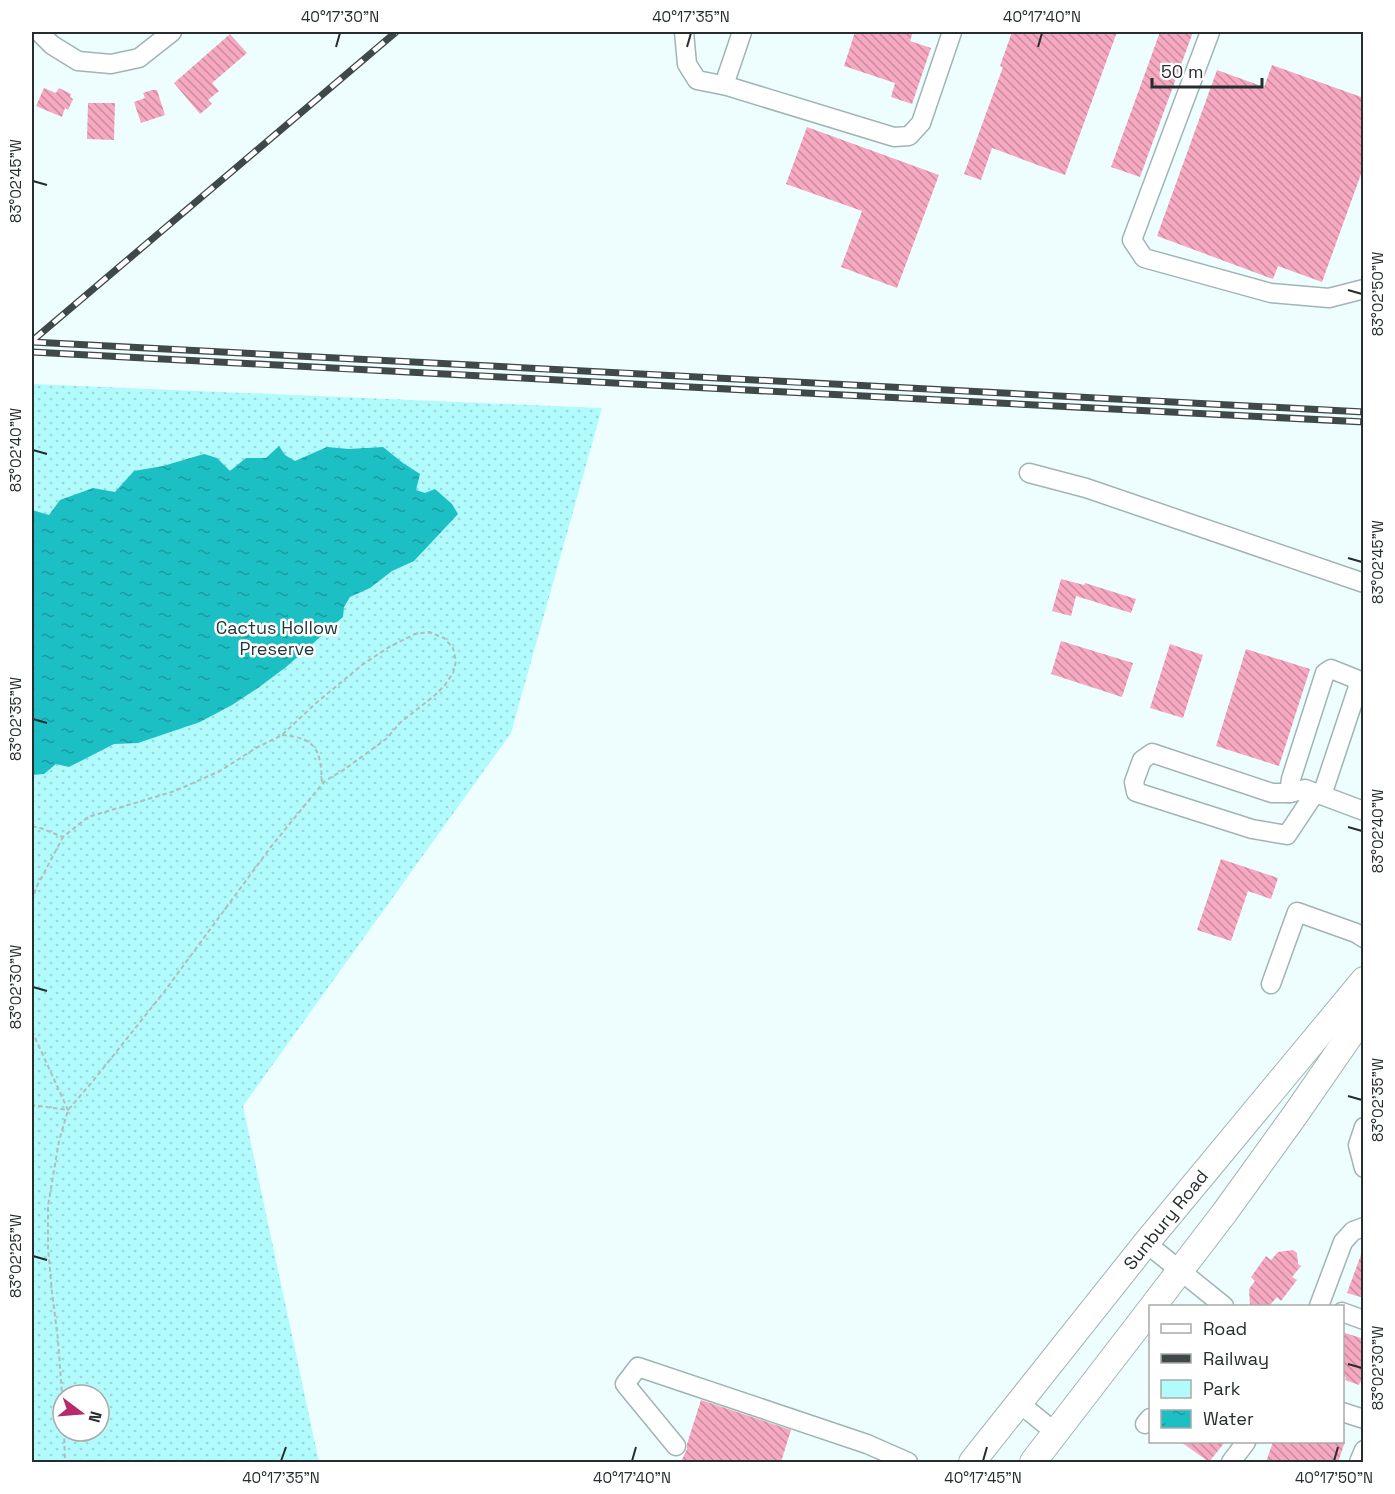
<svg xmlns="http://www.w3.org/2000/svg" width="1395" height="1494" font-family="'Space Grotesk',sans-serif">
  <defs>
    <pattern id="green-dots" width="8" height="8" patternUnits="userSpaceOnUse" patternTransform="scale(1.5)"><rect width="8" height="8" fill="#b1fbfc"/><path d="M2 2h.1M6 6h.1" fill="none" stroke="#98d7d8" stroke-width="1.8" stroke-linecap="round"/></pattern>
    <pattern id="water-ripples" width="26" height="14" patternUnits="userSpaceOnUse" patternTransform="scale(1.5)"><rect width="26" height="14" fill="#1cbfc3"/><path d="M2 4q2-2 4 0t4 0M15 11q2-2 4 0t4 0" fill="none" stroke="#199c9f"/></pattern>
    <pattern id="building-back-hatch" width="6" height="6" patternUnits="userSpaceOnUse" patternTransform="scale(1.5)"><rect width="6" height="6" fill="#f7a9c2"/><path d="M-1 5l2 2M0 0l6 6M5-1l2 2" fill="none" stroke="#c88a9e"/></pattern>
  </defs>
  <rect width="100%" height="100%" fill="#eefefe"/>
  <path fill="url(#green-dots)" fill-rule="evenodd" d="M32,384L602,408L511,733L243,1106L319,1462H32ZM63,1395H99V1431H63Z"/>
  <path fill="url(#water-ripples)" d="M279,446L285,455L295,461L327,447L349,449L383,447L403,463L420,474L416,490L425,493L435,489L452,504L458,514L414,561L392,571L370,588L350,597L344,607L343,617L286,667L258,688L232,705L200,722L138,743L114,744L69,767L56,764L44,774L32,775V510L49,515L60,500L93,488L115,492L134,471L163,466L204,454L217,458L230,471L246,458H266Z"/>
  <g fill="url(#building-back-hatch)">
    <path d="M855,32H913L910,41L931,48L912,104L891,97L895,83L844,66Z"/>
    <path d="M1012,32H1117L1065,175L992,148L981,180L964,174L1003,67L1000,66Z"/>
    <path d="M1160,32H1193L1140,177L1111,167Z"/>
    <path d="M230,34L247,53L212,83L219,91L208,100L212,104L200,114L174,83Z"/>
    <path d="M1272,65L1364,98V166L1322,282L1278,266L1273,279L1157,236L1217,70L1264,87Z"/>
    <path d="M44,88L56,93L59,88L71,94L70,97L73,99L68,110L65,108L62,117L36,106Z"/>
    <path d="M152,90H157L165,115L141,123L134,102L145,98L143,93Z"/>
    <path d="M88,103H115L114,140L87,139Z"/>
    <path d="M807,127L939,175L897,288L841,267L862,211L786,184Z"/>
    <path d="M1061,579L1084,585L1085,583L1136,599L1131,613L1076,596L1071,616L1052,611Z"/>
    <path d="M1061,641L1133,663L1122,697L1051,674Z"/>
    <path d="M1170,644L1203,655L1183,718L1150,708Z"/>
    <path d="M1246,649L1310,669L1279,766L1216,746Z"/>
    <path d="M1221,859L1278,878L1271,899L1248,891L1231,941L1197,930Z"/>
    <path d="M1293,1250L1297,1253L1298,1264L1301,1266L1292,1277L1297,1280L1281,1301L1277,1297L1269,1306H1250L1249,1289L1255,1281L1251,1277L1266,1256L1271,1260L1278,1252Z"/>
    <path d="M1362,1252H1364V1298L1347,1293Z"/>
    <path d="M1342,1332L1364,1339V1383L1360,1382L1359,1385L1345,1380L1346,1377L1342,1376Z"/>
    <path d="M701,1400L791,1430L781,1462H681L687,1449V1444Z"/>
    <path d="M1181,1442H1225L1209,1462Z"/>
    <path d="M1273,1442H1345L1338,1462H1266Z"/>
  </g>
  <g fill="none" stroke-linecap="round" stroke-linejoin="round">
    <g stroke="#a1b4b5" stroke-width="21">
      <g id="minor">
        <path d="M39,32L52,45L78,61L111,64L139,58L172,32"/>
        <path d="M684,32L687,64L697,80L727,86L894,137L909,136L921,123L952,32"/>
        <path d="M1210,32L1132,240L1144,258L1271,293L1329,298L1364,289"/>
        <path d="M724,85L742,32"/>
        <path d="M1029,473L1086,488L1364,583"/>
        <path d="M1289,793L1291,779L1325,673L1331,669L1356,679L1358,687L1322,795"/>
        <path d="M1315,793L1287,835L1252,829L1136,792L1134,782L1142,760L1152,753L1272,793H1290L1305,789L1364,811"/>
        <path d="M1271,984L1297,912L1356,933L1364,938"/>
        <path d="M1364,1127L1358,1145L1364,1168"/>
        <path d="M1146,1243L1224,1306"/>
        <path d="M1319,1306L1343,1242L1353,1231L1364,1227"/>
        <path d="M1342,1312L1364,1320"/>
        <path d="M1019,1403L1056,1433"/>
        <path d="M1342,1412L1364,1419"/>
        <path d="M1145,1424L1150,1418"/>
        <path d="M676,1446L625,1384L638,1367L867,1444L908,1462"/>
        <path d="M1231,1462L1246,1442"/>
        <path d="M1359,1462L1364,1450"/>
      </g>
    </g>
    <g stroke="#a1b4b5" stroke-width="28">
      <g id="highway">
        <path d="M1153,1306L1225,1212L1295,1115L1364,1015"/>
        <path d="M972,1462L1146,1243L1364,980"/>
        <path d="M1033,1462L1150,1310"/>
      </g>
    </g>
    <g stroke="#b0bdbd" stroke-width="2" stroke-dasharray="4.5 3" stroke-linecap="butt">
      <path d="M282,735C318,738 321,752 322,785"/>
      <path d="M32,827H38L63,837L88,817L175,791L220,771L256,748L282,735L316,703L362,665L389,647L415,634L429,632L444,638L453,648L456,661L453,673L445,685L434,696L401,722L386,739L345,769L325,781L309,800L270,848L164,992L93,1081L68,1110L59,1141L48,1206V1248L52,1292L58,1340L63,1408"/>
      <path d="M32,901L36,888L63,837"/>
      <path d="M32,1031L68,1110L32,1105"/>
      <path d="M64,1431L65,1462"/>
    </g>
    <use href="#minor" stroke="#fff" stroke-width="18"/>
    <use href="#highway" stroke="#fff" stroke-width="26"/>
    <g stroke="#404949" stroke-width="7">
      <g id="rail">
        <path d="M32,341L396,32"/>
        <path d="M32,342L1364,412"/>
        <path d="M32,352L670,386L1364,422"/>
      </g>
    </g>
    <use href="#rail" stroke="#fff" stroke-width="4.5" stroke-dasharray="14" stroke-linecap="butt"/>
  </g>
  <path fill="none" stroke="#262d2e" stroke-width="2" d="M336,47L340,33M687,47L691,33M1038,47L1042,33M33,181L47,185M1348,290L1362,294M33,450L47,454M1348,558L1362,562M33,719L47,723M1348,827L1362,831M33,987L47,991M1348,1096L1362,1100M33,1256L47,1260M1348,1364L1362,1368M281,1461L286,1447M632,1461L636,1447M983,1461L987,1447M1334,1461L1338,1447"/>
  <g text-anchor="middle" stroke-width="5" stroke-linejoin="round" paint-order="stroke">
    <g font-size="18" fill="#203839" stroke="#fff">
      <text x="277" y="634">Cactus Hollow<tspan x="277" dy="21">Preserve</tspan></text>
    </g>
    <g font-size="18" fill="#262d2e" stroke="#fff">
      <text transform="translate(1166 1220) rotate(-51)" y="6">Sunbury Road</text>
    </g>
  </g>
  <rect width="1395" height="1494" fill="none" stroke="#ffffff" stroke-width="66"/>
  <rect x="1149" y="1305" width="195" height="138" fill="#ffffff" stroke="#a8abab" stroke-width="1.5"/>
  <rect x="1161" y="1324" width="30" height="9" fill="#ffffff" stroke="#a8abab" stroke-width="1.5"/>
  <text x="1203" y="1335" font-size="18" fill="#262d2e">Road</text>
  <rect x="1161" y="1354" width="30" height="9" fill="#404949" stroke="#a8abab" stroke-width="1.5"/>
  <text x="1203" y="1365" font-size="18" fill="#262d2e">Railway</text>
  <rect x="1161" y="1380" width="30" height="18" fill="#b1fbfc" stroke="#a8abab" stroke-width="1.5"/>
  <text x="1203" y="1395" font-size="18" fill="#262d2e">Park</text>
  <rect x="1161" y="1410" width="30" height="18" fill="url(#water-ripples)" stroke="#a8abab" stroke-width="1.5"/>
  <text x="1203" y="1425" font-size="18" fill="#262d2e">Water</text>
  <g transform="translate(81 1413) rotate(106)"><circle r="28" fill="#ffffff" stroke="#a8abab" stroke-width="1.5"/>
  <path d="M0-4.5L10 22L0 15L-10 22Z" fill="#b62c6a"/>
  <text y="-9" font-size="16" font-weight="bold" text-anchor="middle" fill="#262d2e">N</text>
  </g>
  <path d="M1152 78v9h110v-9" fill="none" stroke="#262d2e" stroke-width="3"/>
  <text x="1161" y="78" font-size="18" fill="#262d2e" stroke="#ffffff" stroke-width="4.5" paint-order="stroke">50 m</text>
  <rect x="33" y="33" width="1329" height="1428" fill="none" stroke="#262d2e" stroke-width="2"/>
  <g font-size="15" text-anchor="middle" fill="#262d2e">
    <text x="340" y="22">40°17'30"N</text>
    <text x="691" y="22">40°17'35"N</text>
    <text x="1042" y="22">40°17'40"N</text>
    <text transform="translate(16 181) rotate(-90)" y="5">83°02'45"W</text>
    <text transform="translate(1378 294) rotate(-90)" y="5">83°02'50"W</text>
    <text transform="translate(16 450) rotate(-90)" y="5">83°02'40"W</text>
    <text transform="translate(1378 562) rotate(-90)" y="5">83°02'45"W</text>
    <text transform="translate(16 719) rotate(-90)" y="5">83°02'35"W</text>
    <text transform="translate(1378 831) rotate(-90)" y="5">83°02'40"W</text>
    <text transform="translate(16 987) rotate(-90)" y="5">83°02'30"W</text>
    <text transform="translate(1378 1100) rotate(-90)" y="5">83°02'35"W</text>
    <text transform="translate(16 1256) rotate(-90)" y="5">83°02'25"W</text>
    <text transform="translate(1378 1368) rotate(-90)" y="5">83°02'30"W</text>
    <text x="281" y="1483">40°17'35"N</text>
    <text x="632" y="1483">40°17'40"N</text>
    <text x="983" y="1483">40°17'45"N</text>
    <text x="1334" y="1483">40°17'50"N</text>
  </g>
</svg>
